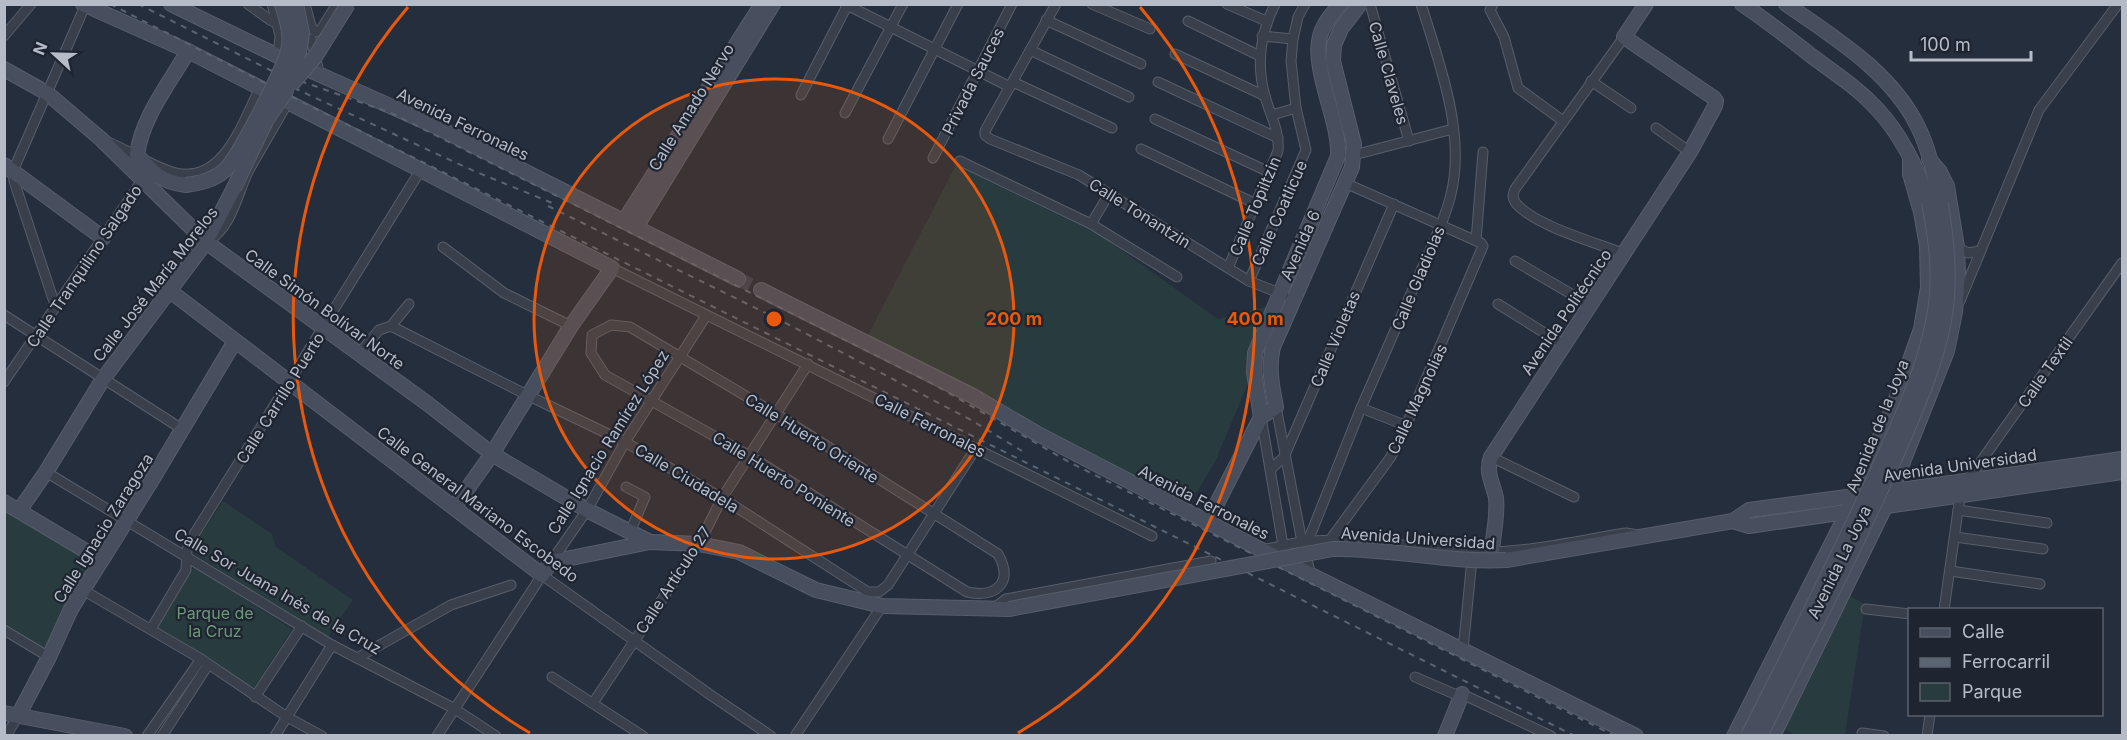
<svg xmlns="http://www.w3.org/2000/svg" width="2127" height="740" font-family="Inter,sans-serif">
  <rect width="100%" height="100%" fill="#252e3c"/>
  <g fill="#283b3e">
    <path d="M956,165L1100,235L1218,319L1268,306L1250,379L1215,462L1189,505L1178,498L1176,494L1145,479L1143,482L1029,423L978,390L868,335Z"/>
    <path d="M223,501L272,534L276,547L353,600L327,639L190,551Z"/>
    <path d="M4,502L101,560L49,657L5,630Z"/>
    <path d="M194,567L292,629L254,688L156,628Z"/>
    <path d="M1850,596L1865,604L1845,735H1796L1780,727Z"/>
  </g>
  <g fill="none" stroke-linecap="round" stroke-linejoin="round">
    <path stroke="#3b4351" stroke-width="14" stroke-dasharray="14 7" stroke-linecap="butt" d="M738,279L761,290"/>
    <g stroke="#575e6a" stroke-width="11">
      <g id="street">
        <path d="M248,4L270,20L306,39H311L320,76"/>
        <path d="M272,4L280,36L278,56"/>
        <path d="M305,4L311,26L315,32L320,31L337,4"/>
        <path d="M845,4L1010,87"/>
        <path d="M1056,4L985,131V135L990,139L1079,175L1249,281L1284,295"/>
        <path d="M1092,4L1150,29"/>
        <path d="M1227,4L1266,21"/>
        <path d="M1370,4L1409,141"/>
        <path d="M1493,4L1490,10L1504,37L1518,88L1563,121"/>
        <path d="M1046,20L1141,64"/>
        <path d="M1188,21L1260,56"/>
        <path d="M4,36L31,4"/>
        <path d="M1262,36L1293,39"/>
        <path d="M1624,37L1515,189C1513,194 1512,197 1515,202C1532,225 1597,243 1625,254"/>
        <path d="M1030,50L1129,97"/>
        <path d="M1175,54L1265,96"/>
        <path d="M1591,81L1631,108"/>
        <path d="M1013,82L1112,128"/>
        <path d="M1158,82L1278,138"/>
        <path d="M801,95L848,4"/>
        <path d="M845,113L903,4"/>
        <path d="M1272,115L1296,108"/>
        <path d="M1155,119L1269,172"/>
        <path d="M1656,128L1690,152"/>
        <path d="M888,139L958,4"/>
        <path d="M108,142C130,151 150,165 172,172C223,187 242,123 260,88"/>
        <path d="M1141,149L1256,204"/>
        <path d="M1350,156L1453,129"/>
        <path d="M933,158L1012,4"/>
        <path d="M960,161L1091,224L1177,277"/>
        <path d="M1091,224L1109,194"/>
        <path d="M208,241C232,227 237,195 248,172C261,148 275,126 288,102"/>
        <path d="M1476,241L1483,152"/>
        <path d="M443,247L504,293L571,326"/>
        <path d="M1957,247L1968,253L1980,251"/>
        <path d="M1515,261L1590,305"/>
        <path d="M612,268L1152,536"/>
        <path d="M1228,268L1278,151C1280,131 1270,115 1265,96C1256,64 1260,34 1275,4"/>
        <path d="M1249,281L1306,150L1296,108L1291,61L1293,39L1298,17L1305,4"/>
        <path d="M1960,301L2039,110L2118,4"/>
        <path d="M1498,304L1564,345"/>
        <path d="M55,305L14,181L13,171L85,6"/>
        <path d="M4,315L182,429"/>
        <path d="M611,325L630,327L776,414L998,554C1014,583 996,598 967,592L750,456L605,375L591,353L592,335Z"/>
        <path d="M391,326L529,396L625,442L722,498L868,592H879L888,585L976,448"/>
        <path d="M358,355L379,330L391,326L409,304"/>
        <path d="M4,382L143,179"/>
        <path d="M1276,407L1302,542L1311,575"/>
        <path d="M1361,408L1407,426"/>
        <path d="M1261,417L1284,551"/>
        <path d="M1491,457L1574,497"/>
        <path d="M1271,469L1284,457L1394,204"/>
        <path d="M46,472L332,645L455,709L496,736"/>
        <path d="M626,487L645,497L630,532"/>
        <path d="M1958,510L2047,523"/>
        <path d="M1955,537L2043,549"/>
        <path d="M1330,540L1390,458L1399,442L1483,246L1481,243L1345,183"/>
        <path d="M1308,541L1361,408L1441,225C1445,214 1449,204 1451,194C1466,133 1439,62 1421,4"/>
        <path d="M1262,550C1278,547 1295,542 1312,541C1366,537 1418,549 1471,552C1522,554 1575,541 1626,533L1638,535"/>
        <path d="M551,562L587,510L625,442L706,316"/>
        <path d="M1950,571L2040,584"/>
        <path d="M83,590L201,659L287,717L322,736"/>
        <path d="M994,608L1006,599L1211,561"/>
        <path d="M1866,609L1910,614"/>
        <path d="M1944,610L1960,496L1967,481L2122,263"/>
        <path d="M151,629L186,570L187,550L190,541L420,171"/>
        <path d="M4,630L49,657"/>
        <path d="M1463,650L1471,569"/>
        <path d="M357,658L451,605L511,585"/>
        <path d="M552,677L643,736"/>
        <path d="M1415,677L1459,696"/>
        <path d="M1462,694L1551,736"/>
        <path d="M255,697L302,626"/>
        <path d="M593,703L699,544L722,498L808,364"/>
        <path d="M1862,733L1884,736"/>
        <path d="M6,736L18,716"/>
        <path d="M147,736L201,659"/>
        <path d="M162,736L208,665"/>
        <path d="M275,736L332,645"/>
        <path d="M437,736L542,575L712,696L771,736"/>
        <path d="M795,736L882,606"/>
        <path d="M1927,736L1930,714"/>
      </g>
    </g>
    <g stroke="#575e6a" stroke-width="16">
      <g id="secondary">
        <path d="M83,4L188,51L612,268L571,326L492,454L455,506"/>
        <path d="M171,4L278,56L437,127L738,279"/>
        <path d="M1742,4C1767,21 1790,39 1813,57C1835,73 1859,89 1878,110C1901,135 1918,170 1929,202"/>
        <path d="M1786,4C1835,38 1893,73 1919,129C1930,152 1935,179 1941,204"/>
        <path d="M4,69L47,93L101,139L206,242L428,404L492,454L587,510L650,542"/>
        <path d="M4,165L103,238"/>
        <path d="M186,185C161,182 153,173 137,155C142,117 169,84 188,51"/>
        <path d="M624,221L762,4"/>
        <path d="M636,227L773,4"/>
        <path d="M761,290L973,396L1036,433L1289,564L1636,736"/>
        <path d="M170,291L542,575L551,562L650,542L699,544L739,552L816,590L882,606L1009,609"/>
        <path d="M1261,417L1254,372L1255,353L1338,156C1340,121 1311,69 1320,36C1323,24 1332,14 1340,4"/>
        <path d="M1886,492L2122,459"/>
        <path d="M4,502L101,560"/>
        <path d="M19,511L46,472L103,379L206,242L234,188"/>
        <path d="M1733,521L1749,510L1862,495"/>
        <path d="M1207,523L1261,417L1276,407C1272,386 1268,368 1273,347L1352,167L1354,144L1333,61L1334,45L1341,29L1360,4"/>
        <path d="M1492,551C1493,535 1498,515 1496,498C1493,483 1485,472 1491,457L1690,152L1715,106L1716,101L1714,98L1624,37L1646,4"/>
        <path d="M1506,560L1733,521L1749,526L2122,472"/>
        <path d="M4,713L125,736"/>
        <path d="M18,716L49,657L71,609L152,480L235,341"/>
        <path d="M1445,736L1462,694"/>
        <path d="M1734,736L1847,513L1895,402L1921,329L1928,287L1927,246L1921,212L1910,174V160"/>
        <path d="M1773,736L1885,507L1947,351L1955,312L1958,274L1957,247L1947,186L1940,172L1929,159"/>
      </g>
    </g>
    <use href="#street" stroke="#39404c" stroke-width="9"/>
    <use href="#secondary" stroke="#474f5f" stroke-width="14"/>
    <g stroke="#5b6473" stroke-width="2" stroke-dasharray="6 6" stroke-linecap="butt">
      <path d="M110,4L318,110L1575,736"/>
      <path d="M138,4L272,71L391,113L933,384L1069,462L1615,736"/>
      <path d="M294,88L474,171L557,205"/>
      <path d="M548,206L778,319L971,420L1022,451"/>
    </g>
    <g stroke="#575e6a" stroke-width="16" stroke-linecap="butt">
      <g id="secondary-bridge">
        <path d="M292,84L315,57L348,4"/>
        <path d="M186,185C200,183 214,180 225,170C239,156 286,66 289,46C291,32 286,18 282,4"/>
        <path d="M234,188L267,119L285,93L299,53L302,33L296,4"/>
        <path d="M1009,609L1333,549C1391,548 1447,563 1506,560"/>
        <path d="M1748,736C1793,646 1839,557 1880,465C1902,418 1927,362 1935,311C1941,274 1936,239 1929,202"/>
        <path d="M1760,736C1806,643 1854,552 1895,458C1914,414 1935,368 1944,321C1951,282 1947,244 1941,204"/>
      </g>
    </g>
    <use href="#secondary-bridge" stroke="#474f5f" stroke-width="14"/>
  </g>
  <circle cx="774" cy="319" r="240" fill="#e8590c" fill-opacity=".12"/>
  <g fill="none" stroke="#e8590c" stroke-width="3">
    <circle cx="774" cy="319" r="240"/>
    <path d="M530 733A481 481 0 0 1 408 7M1140 7A481 481 0 0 1 1018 733"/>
  </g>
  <g text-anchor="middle" stroke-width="4.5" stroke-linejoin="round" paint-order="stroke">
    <g font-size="16" fill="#b5bbc7" stroke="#1e2531">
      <text transform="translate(1389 73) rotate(74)" y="6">Calle Claveles</text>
      <text transform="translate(973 81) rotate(-63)" y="6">Privada Sauces</text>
      <text transform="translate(691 107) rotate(-58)" y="6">Calle Amado Nervo</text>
      <text transform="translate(463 124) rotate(26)" y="6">Avenida Ferronales</text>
      <text transform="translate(1255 206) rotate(-67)" y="6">Calle Topiltzin</text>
      <text transform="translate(1140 213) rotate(32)" y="6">Calle Tonantzin</text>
      <text transform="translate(1279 213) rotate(-66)" y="6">Calle Coatlicue</text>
      <text transform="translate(1300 245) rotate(-66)" y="6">Avenida 6</text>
      <text transform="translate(84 266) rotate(-56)" y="6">Calle Tranquilino Salgado</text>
      <text transform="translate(1418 278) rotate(-67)" y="6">Calle Gladiolas</text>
      <text transform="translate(155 284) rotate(-52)" y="6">Calle José María Morelos</text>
      <text transform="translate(325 309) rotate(36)" y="6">Calle Simón Bolívar Norte</text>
      <text transform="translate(1566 312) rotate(-56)" y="6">Avenida Politécnico</text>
      <text transform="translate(1335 339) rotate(-67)" y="6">Calle Violetas</text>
      <text transform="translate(2045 372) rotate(-55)" y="6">Calle Textil</text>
      <text transform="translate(280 398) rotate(-58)" y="6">Calle Carrillo Puerto</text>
      <text transform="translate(1417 399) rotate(-65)" y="6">Calle Magnolias</text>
      <text transform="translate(930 425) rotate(27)" y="6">Calle Ferronales</text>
      <text transform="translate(1877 426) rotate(-68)" y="6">Avenida de la Joya</text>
      <text transform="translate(812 438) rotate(32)" y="6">Calle Huerto Oriente</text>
      <text transform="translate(608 442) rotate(-58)" y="6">Calle Ignacio Ramírez López</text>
      <text transform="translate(1960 465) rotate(-8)" y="6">Avenida Universidad</text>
      <text transform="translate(687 478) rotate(31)" y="6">Calle Ciudadela</text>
      <text transform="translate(784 479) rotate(32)" y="6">Calle Huerto Poniente</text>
      <text transform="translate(1204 502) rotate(27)" y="6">Avenida Ferronales</text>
      <text transform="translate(478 504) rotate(37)" y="6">Calle General Mariano Escobedo</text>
      <text transform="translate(103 528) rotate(-58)" y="6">Calle Ignacio Zaragoza</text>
      <text transform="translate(1418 538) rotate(4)" y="6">Avenida Universidad</text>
      <text transform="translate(1839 562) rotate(-64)" y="6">Avenida La Joya</text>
      <text transform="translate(673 580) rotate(-57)" y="6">Calle Artículo 27</text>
      <text transform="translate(278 591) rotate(30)" y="6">Calle Sor Juana Inés de la Cruz</text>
    </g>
    <g font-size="16" fill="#6e9779" stroke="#1e2531">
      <text x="215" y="619">Parque de<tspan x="215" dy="18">la Cruz</tspan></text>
    </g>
  </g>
  <circle cx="774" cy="319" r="9" fill="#e8590c" stroke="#1e2531" stroke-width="3"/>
  <g font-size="18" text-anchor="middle" font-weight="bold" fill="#e8590c" stroke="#1e2531" stroke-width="4.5" stroke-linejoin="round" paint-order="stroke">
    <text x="1014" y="325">200 m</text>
    <text x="1255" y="325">400 m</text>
  </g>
  <rect width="2127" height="740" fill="none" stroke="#b5bbc7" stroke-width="12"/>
  <rect x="1908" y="608" width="195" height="108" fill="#1e2531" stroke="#5a616d" stroke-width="1.5"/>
  <rect x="1920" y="628" width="30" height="9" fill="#474f5f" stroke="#5a616d" stroke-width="1.5"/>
  <text x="1962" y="638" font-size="18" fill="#b5bbc7">Calle</text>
  <rect x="1920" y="658" width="30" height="9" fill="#5b6473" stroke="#5a616d" stroke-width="1.5"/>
  <text x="1962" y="668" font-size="18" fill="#b5bbc7">Ferrocarril</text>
  <rect x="1920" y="683" width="30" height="18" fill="#283b3e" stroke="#5a616d" stroke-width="1.5"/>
  <text x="1962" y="698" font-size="18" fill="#b5bbc7">Parque</text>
  <g transform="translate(54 54) rotate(292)" stroke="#1e2531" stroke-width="4.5" paint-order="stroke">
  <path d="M0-4.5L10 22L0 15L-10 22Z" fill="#b5bbc7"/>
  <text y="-9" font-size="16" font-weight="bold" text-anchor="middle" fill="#b5bbc7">N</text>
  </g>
  <path d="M1911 51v9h120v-9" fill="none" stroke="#b5bbc7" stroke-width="3"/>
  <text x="1920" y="51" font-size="18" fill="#b5bbc7" stroke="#1e2531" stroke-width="4.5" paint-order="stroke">100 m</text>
</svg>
